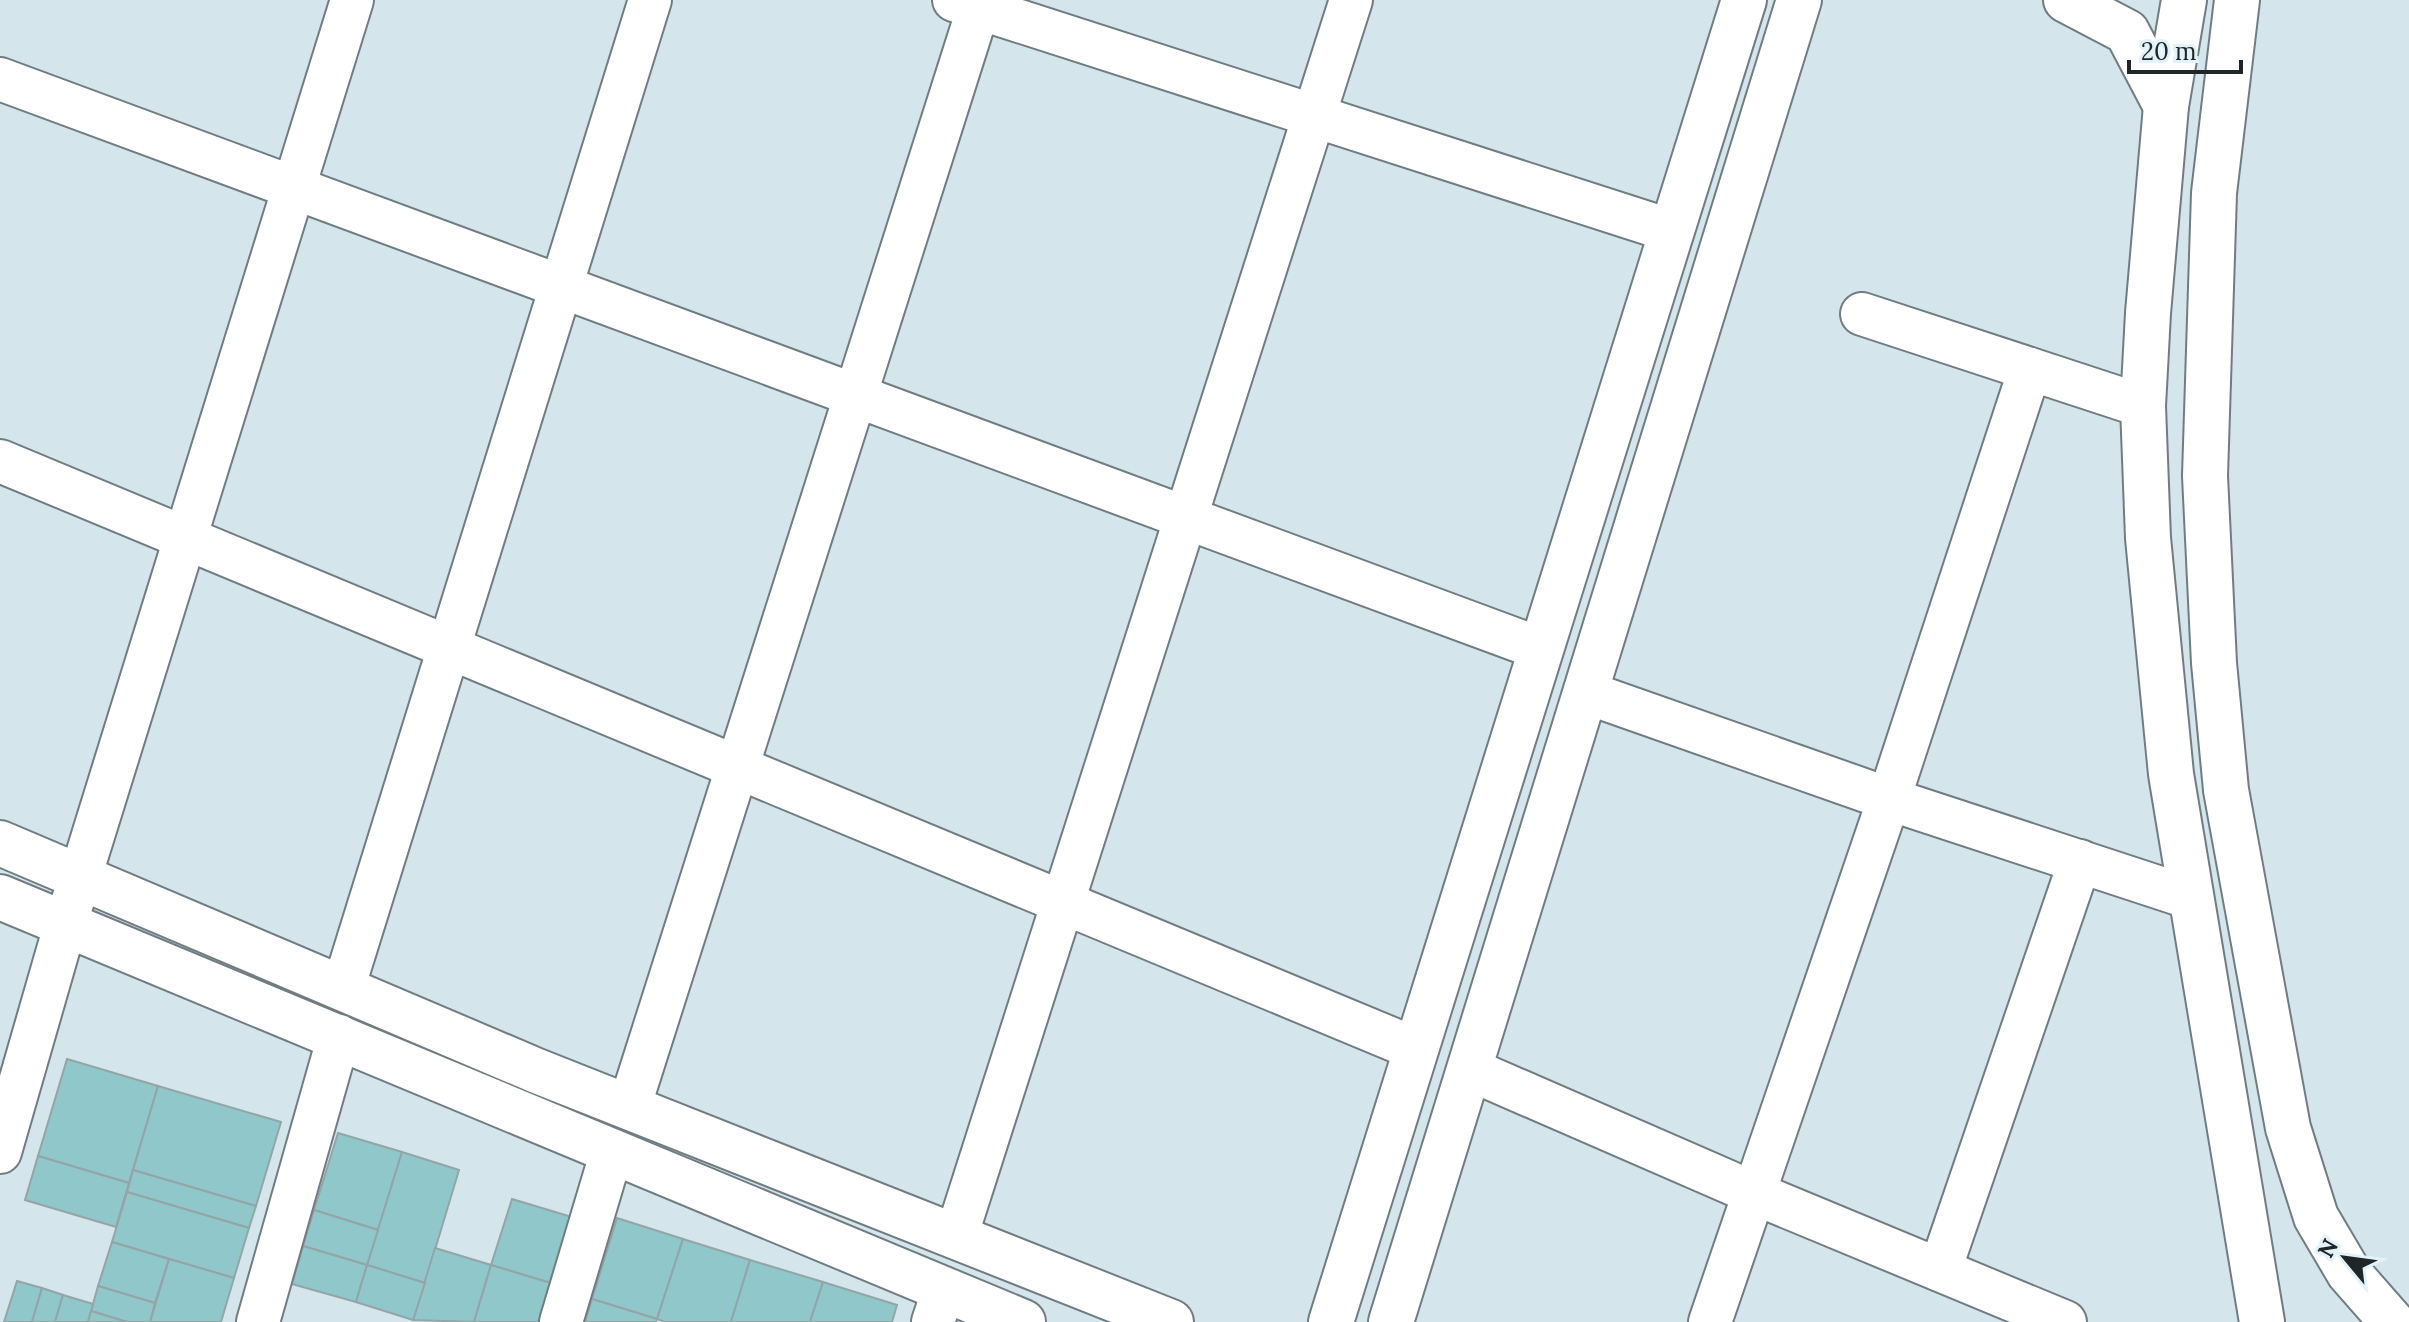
<svg xmlns="http://www.w3.org/2000/svg" width="2409" height="1322" font-family="Lora,serif">
  <rect width="100%" height="100%" fill="#d5e5ec"/>
  <g fill="#8fc7cb" stroke="#94a5a6" stroke-width="2">
    <path d="M67,1059L158,1086L129,1183L38,1156Z"/>
    <path d="M158,1086L281,1122L256,1206L133,1170Z"/>
    <path d="M338,1133L402,1152L378,1230L314,1210Z"/>
    <path d="M402,1152L459,1170L425,1283L367,1265Z"/>
    <path d="M38,1156L129,1183L116,1227L25,1200Z"/>
    <path d="M133,1170L256,1206L249,1228L127,1192Z"/>
    <path d="M127,1192L249,1228L234,1278L112,1242Z"/>
    <path d="M512,1199L575,1218L554,1284L491,1265Z"/>
    <path d="M314,1210L378,1230L367,1265L303,1246Z"/>
    <path d="M617,1218L683,1239L657,1319L592,1299Z"/>
    <path d="M683,1239L750,1260L731,1322H665L657,1319Z"/>
    <path d="M112,1242L169,1259L155,1303L98,1286Z"/>
    <path d="M303,1246L367,1265L356,1302L292,1284Z"/>
    <path d="M435,1248L491,1265L474,1322L413,1320Z"/>
    <path d="M169,1259L234,1278L221,1322H150Z"/>
    <path d="M750,1260L823,1282L810,1322H731Z"/>
    <path d="M367,1265L425,1283L413,1320L356,1302Z"/>
    <path d="M491,1265L554,1284L542,1322H474Z"/>
    <path d="M17,1281L42,1288L32,1322H4Z"/>
    <path d="M823,1282L897,1305L892,1322H810Z"/>
    <path d="M98,1286L155,1303L150,1322H127L91,1311Z"/>
    <path d="M42,1288L63,1295L55,1322H32Z"/>
    <path d="M63,1295L93,1304L88,1322H55Z"/>
    <path d="M592,1299L657,1319L656,1322H585Z"/>
    <path d="M91,1311L127,1322H88Z"/>
  </g>
  <g fill="none" stroke-linecap="round" stroke-linejoin="round">
    <g stroke="#6f7d83" stroke-width="46">
      <g id="minor">
        <path d="M954,0L1672,231"/>
        <path d="M0,79L1541,649"/>
        <path d="M1862,314L2143,406"/>
        <path d="M0,461L1416,1049"/>
        <path d="M1585,692L1889,799L2191,898"/>
        <path d="M343,989L650,0"/>
        <path d="M1469,1069L1754,1193L2065,1322"/>
        <path d="M629,1108L981,0"/>
        <path d="M0,1152L65,926L352,0"/>
        <path d="M956,1237L1351,0"/>
        <path d="M1940,1270L2080,861"/>
        <path d="M258,1322L339,1036"/>
        <path d="M561,1322L612,1151"/>
        <path d="M933,1322L944,1289"/>
        <path d="M1710,1322L1889,799L2030,369"/>
      </g>
    </g>
    <g stroke="#6f7d83" stroke-width="48">
      <g id="tertiary">
        <path d="M2066,0L2127,32L2166,106"/>
        <path d="M2184,0L2166,106L2148,313L2143,406L2148,538L2171,774L2262,1322"/>
        <path d="M2237,0L2214,193L2205,476L2214,663L2226,790L2288,1128L2316,1217L2349,1273L2392,1322"/>
        <path d="M0,843L537,1071L1171,1322"/>
        <path d="M0,897L1023,1322"/>
        <path d="M1331,1322L1744,0"/>
        <path d="M1391,1322L1799,0"/>
      </g>
    </g>
    <use href="#minor" stroke="#fff" stroke-width="42"/>
    <use href="#tertiary" stroke="#fff" stroke-width="44"/>
  </g>
  <g transform="translate(2345 1258) rotate(299)" stroke="#e2f2fa" stroke-width="6" paint-order="stroke">
  <path d="M0-6L14 30L0 20L-14 30Z" fill="#202528"/>
  <text y="-12" font-size="22" font-weight="bold" text-anchor="middle" fill="#202528">N</text>
  </g>
  <path d="M2129 60v12h112v-12" fill="none" stroke="#202528" stroke-width="4"/>
  <text x="2141" y="60" font-size="24" fill="#202528" stroke="#e2f2fa" stroke-width="6" paint-order="stroke">20 m</text>
</svg>
